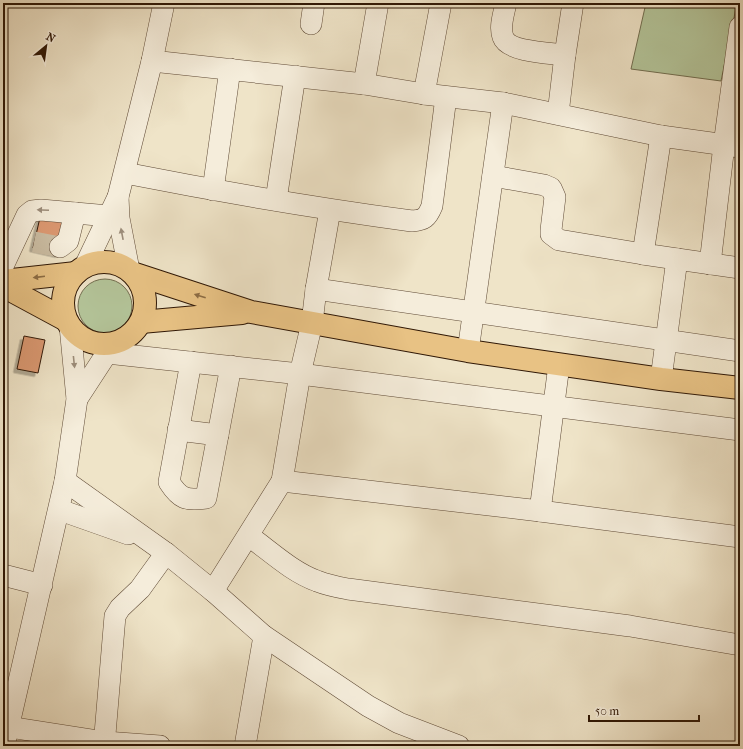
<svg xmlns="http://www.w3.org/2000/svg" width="743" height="749" font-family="'IM FELL French Canon',serif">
  <defs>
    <filter id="shadow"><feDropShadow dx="-3.5" dy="3.5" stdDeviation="0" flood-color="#0004"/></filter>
  </defs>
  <rect width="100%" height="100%" fill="#efe4c8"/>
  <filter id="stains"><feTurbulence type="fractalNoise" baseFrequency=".005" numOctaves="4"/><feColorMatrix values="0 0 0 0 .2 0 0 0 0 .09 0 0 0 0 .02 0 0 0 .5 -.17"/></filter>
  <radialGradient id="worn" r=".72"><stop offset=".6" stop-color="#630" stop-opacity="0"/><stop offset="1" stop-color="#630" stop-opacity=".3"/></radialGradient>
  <g fill="#b4c59a" stroke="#726e50">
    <path d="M646,3H737L721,81L631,69Z"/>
    <circle cx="105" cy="306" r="27"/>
  </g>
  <g fill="#db9871" stroke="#2f1705" filter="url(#shadow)">
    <path d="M41,213L67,219L59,254L33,248Z"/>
    <path d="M24,336L45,340L38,373L17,369Z"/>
  </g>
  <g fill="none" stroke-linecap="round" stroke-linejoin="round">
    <path stroke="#c9bba1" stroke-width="21" stroke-dasharray="21 10" stroke-linecap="butt" d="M34,242L60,247"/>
    <g stroke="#5f4a36" stroke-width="22">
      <g id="minor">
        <path d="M506,3C504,13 499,27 503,37C508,52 551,53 565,55L558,114"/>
        <path d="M311,24L314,3"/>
        <path d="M565,55L573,3"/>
        <path d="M152,61L364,84L424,94L503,103L661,136L740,147"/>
        <path d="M364,84L378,3"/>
        <path d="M424,94L441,3"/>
        <path d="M661,136L643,254L677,259L661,379"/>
        <path d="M125,173C221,192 316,208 412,221C424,220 427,218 432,206L446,97"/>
        <path d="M493,176L544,185L551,188L555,197L551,230V234L559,240L643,254"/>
        <path d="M213,190L230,69"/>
        <path d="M118,197L119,218L129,270"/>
        <path d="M276,200L295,76"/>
        <path d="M60,247L68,241L75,213"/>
        <path d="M677,259L740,268"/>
        <path d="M710,264L724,145L740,27"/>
        <path d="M3,266L27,215L32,211L41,210L109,216"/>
        <path d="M85,266L118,197L152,61L164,3"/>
        <path d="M316,289L740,351"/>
        <path d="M468,351L503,103"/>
        <path d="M107,353L300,374L740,430"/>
        <path d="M191,362L169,482C180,499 186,501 206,498L231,366"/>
        <path d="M77,399L107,353L116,344"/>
        <path d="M178,430L218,435"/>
        <path d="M65,481L166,553L213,591L264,636L368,706L399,723L459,746"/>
        <path d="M282,481L540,511L559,365"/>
        <path d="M60,510L128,534"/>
        <path d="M540,511L740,537"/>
        <path d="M249,536C270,551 292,572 317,581C327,585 337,587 348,589L630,626L740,645"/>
        <path d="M3,575L42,585"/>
        <path d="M213,591L282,481L300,374L312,323L316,289L330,210"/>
        <path d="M9,727L105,742L160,746"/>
        <path d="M4,746L65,481L77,399L70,326"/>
        <path d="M104,746L115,616L120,608L140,589L166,553"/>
        <path d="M245,746L264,636"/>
      </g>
    </g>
    <g stroke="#2f1705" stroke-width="24">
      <g id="major">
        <circle cx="104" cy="303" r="41"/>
        <path d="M135,274L251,312L468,351L661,379L740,388"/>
        <path d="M3,281L76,273"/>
        <path d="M3,286L66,320"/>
        <path d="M141,322L242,313"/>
      </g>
    </g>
    <use href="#minor" stroke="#f5eddb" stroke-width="21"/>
    <use href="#major" stroke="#e8c284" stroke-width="22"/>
  </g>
  <defs><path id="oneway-solid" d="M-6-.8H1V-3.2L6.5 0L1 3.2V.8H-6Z"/></defs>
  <g fill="#9c8d7b">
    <use href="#oneway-solid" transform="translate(43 210) rotate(-178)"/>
    <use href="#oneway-solid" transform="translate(122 234) rotate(-101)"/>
    <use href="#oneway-solid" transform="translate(74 362) rotate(84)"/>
  </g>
  <g fill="#8c6c44">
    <use href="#oneway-solid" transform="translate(39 277) rotate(173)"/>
    <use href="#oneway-solid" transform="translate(200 296) rotate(-162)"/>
  </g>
  <rect width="743" height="749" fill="none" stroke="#efe4c8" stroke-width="16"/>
  <rect x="4" y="4" width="735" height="741" fill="none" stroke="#2f1705" stroke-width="2"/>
  <rect x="8" y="8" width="727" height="733" fill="none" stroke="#2f1705"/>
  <g transform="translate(46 46) rotate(29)" stroke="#f5eddb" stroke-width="3" paint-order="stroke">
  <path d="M0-3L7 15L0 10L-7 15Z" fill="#2f1705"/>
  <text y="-6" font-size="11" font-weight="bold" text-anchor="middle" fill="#2f1705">N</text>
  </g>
  <path d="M589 715v6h110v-6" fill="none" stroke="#2f1705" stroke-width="2"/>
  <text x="595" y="715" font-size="12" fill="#2f1705" stroke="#f5eddb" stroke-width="3" paint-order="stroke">50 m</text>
  <rect width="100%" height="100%" filter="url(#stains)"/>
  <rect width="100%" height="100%" fill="url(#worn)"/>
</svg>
